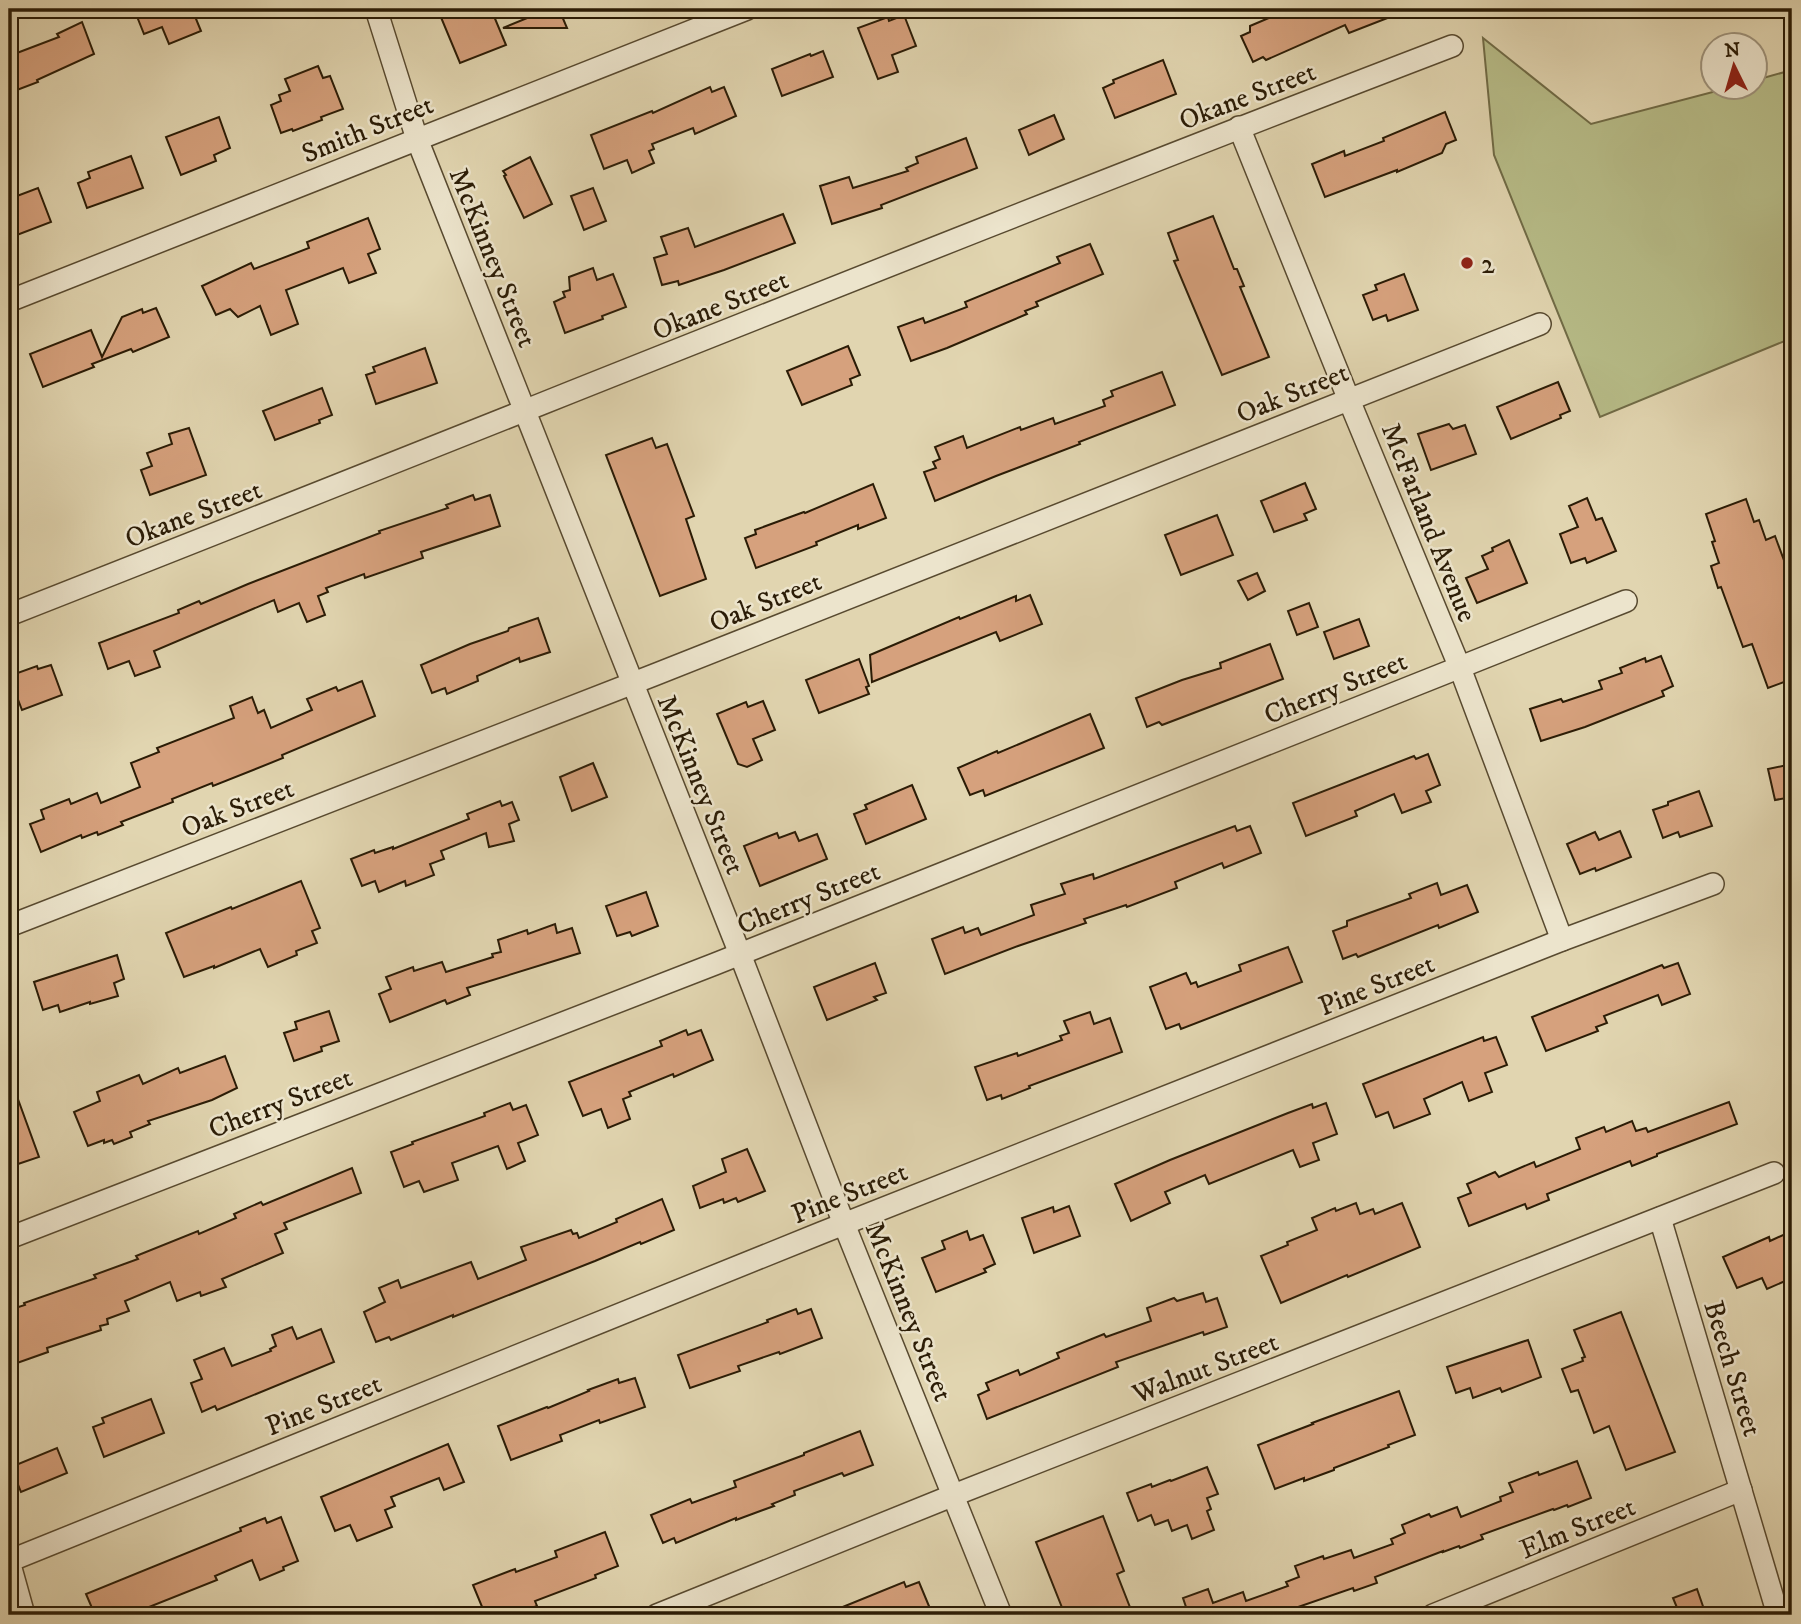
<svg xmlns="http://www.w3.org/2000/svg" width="1801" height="1624" font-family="'IM FELL DW Pica',serif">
  <rect width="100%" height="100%" fill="#e1d5b0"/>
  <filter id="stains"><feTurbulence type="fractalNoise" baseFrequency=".00286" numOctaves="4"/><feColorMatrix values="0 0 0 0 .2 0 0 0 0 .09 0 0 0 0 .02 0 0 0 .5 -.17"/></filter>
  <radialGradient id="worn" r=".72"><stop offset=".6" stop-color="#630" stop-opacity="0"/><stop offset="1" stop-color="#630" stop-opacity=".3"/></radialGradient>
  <path fill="#b7bc88" stroke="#716c47" stroke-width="2" d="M1483,38L1591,124L1728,88H1756V80L1792,70V338L1600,417L1494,155Z"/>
  <g fill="#d6a17d" stroke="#2b1c06" stroke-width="2">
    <path d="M134,9H204L205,10L194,14L201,31L169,44L162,27L144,34Z"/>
    <path d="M454,9H491L506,45L460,63L440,15Z"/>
    <path d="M549,9H559L567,28H503Z"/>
    <path d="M1290,9H1408V10L1349,33L1345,25L1266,60L1263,57L1253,62L1241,36L1250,32V26Z"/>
    <path d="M904,15L916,46L892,55L898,72L878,79L858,28L888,17L889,21Z"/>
    <path d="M82,22L94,54L37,80L38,82L9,93V56L59,37L57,34Z"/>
    <path d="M823,51L833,77L782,96L772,69L810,54L811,56Z"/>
    <path d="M1163,60L1176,94L1115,118L1103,88L1114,83L1113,80Z"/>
    <path d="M318,66L323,78L330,76L343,109L321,117L322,120L293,131L292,129L281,133L271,105L281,101L279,95L290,91L285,79Z"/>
    <path d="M710,87L712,92L724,87L736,116L695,134L693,128L652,144L654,149L649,151L654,163L632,173L627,160L604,169L591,135L652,111L653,113Z"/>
    <path d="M1445,112L1456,140L1446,144L1442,153L1397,172V170L1325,197L1312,164L1344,151L1345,156L1384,141L1383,138Z"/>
    <path d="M1054,115L1064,139L1029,155L1019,130Z"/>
    <path d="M219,117L230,148L214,155L216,161L181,175L166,137Z"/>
    <path d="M966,138L977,168L881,205L882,208L832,224L820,186L849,177L853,188L908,171L906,168L918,163L916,157Z"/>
    <path d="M131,156L143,188L87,208L78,183L90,178L88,172Z"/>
    <path d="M530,157L552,204L524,218L504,176L506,175L503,171Z"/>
    <path d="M38,188L51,222L9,238V199Z"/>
    <path d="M593,188L606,221L584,230L571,196Z"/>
    <path d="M783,214L795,243L724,270L679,285L678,281L662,285L654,258L667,254L661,237L688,228L695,247Z"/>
    <path d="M1213,216L1234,269H1237L1244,286L1240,287L1269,357L1222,375L1174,261L1178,260L1168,233Z"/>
    <path d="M368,218L380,249L368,254L376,273L349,283L343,268L286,290L298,324L271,335L260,306L238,317L230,309L216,315L202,286L251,263L254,269L309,248L307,242Z"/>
    <path d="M1090,244L1103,274L1036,302L1038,306L1025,311L1027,314L947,348L911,361L898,327L923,318L925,323L967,307L965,302L1060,263L1057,257Z"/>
    <path d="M593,268L597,280L613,274L626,307L602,316L603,319L565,333L554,302L565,297L563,292L570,290L569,277Z"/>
    <path d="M1404,274L1418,310L1388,321L1386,315L1373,320L1363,295L1377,290L1375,285Z"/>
    <path d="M156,308L169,337L133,352L131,349L92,364L94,367L43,387L30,354L91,330L102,357L122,317L142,309L143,313Z"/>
    <path d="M848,346L860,375L850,379L852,385L802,405L787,371Z"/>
    <path d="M425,348L437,383L376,404L366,375L375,372L373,367Z"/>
    <path d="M1162,372L1175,405L1079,442L1080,444L996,476L935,501L924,472L936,468L933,462L940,459L935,447L963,436L967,448L1020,427L1021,430L1053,418L1055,424L1105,406L1103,400L1113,396L1111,391Z"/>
    <path d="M1558,382L1570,411L1560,415L1561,418L1511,439L1497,407Z"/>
    <path d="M322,388L332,415L319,420L320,423L275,440L263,411Z"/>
    <path d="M1449,424L1453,429L1465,425L1476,454L1431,470L1418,434Z"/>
    <path d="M189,428L206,475L150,495L141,470L152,466L147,453L172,444L169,434Z"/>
    <path d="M652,438L656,448L667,444L694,516L686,519L706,579L660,596L606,455Z"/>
    <path d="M1305,483L1316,509L1304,514L1307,520L1274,532L1261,501Z"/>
    <path d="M873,484L886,518L858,529V525L816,542L817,545L756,568L745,538L756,534L755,530L804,512L805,513Z"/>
    <path d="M473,495L475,500L490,495L500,526L421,552L423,558L365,578L364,574L326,588L328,592L318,596L325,615L307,622L299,603L278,612L274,600L154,651L160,667L135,676L129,661L108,669L99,643L179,613L178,610L199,601L201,604L248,584L380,533L379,531L448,508L446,505Z"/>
    <path d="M1587,498L1596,520L1602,518L1616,551L1587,563L1585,558L1571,563L1560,534L1578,527L1569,506Z"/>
    <path d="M1746,499L1754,522L1759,520L1766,540L1775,536L1792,582V679L1768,688L1752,644L1743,647L1721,587L1718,588L1711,566L1719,563L1712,542L1715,541L1706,514Z"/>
    <path d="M1217,515L1233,555L1181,575L1165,535Z"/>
    <path d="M1509,540L1527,583L1477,603L1466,578L1488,569L1482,556L1493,551L1492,548Z"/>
    <path d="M1257,573L1265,591L1248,600L1238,581Z"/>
    <path d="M1030,595L1042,624L1000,641L996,632L872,682L870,655L959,617L960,619L1016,596V601Z"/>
    <path d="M1309,603L1318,627L1297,635L1288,611Z"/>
    <path d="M538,618L550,652L520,662L519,658L477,676L478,681L447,694L445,688L432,693L421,665L470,644L508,631L509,628Z"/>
    <path d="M1359,619L1369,646L1334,659L1324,632Z"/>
    <path d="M1270,644L1283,679L1162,725L1159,722L1147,727L1136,698L1182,680L1221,668L1220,663Z"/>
    <path d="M1661,656L1673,686L1662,691L1664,696L1585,727L1541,741L1530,709L1561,699L1563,702L1602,689L1599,681L1622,673L1620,668L1645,658L1646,662Z"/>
    <path d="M859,659L869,686L866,687L869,694L819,713L806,680Z"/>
    <path d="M51,665L62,695L22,710L9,676L37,666L38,669Z"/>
    <path d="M362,681L375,716L282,755L283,758L213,786L212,783L172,799L173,802L121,822L123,825L98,835L97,832L82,838L81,835L41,852L30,824L44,819L41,810L69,799L71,804L97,793L101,803L140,787L131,763L159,752L157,748L234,718L230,706L252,697L258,713L264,710L271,728L312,710L307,699L336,687L338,691Z"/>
    <path d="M763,701L775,730L753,739L762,760L747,767L738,764L717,714L746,702L748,707Z"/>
    <path d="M1090,714L1104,748L985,796L983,790L970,795L958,768L997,751L998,753Z"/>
    <path d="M1428,754L1440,785L1426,791L1431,802L1402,813L1394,794L1355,811L1357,816L1306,836L1293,803L1414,756L1416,759Z"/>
    <path d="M593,763L607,797L572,811L560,777Z"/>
    <path d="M1792,764V797L1775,800L1768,769Z"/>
    <path d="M912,785L926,819L866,844L854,814L867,809L865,805Z"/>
    <path d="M1699,791L1712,826L1680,837L1678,832L1663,838L1653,810L1668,805V802Z"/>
    <path d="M500,801L502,806L512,802L519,820L509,824L514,841L489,847L486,833L441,851L444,859L430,864L434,875L406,886L405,881L379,892L375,881L362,886L351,859L374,850L375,853L393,847V849L469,819L467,814Z"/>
    <path d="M1235,826L1237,831L1250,826L1261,853L1224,868L1222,863L1175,882L1177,888L1127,907L1126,905L1084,919L1086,923L1018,946L945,974L932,939L963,927L965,933L978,928L981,935L1034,915L1031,905L1065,894L1061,884L1093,874L1094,879Z"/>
    <path d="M1620,831L1631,857L1596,871L1595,868L1580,874L1567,844L1595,832L1599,840Z"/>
    <path d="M795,832L799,841L817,834L827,859L760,886L744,846L777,833L779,838Z"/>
    <path d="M301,881L320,928L312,931L317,943L296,951L297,955L268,967L260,949L214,968V966L184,977L166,933L231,907L232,909Z"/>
    <path d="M1437,883L1441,895L1467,885L1478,912L1439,928L1438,925L1358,957L1356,954L1343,959L1333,931L1347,926V921L1411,898L1409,894Z"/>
    <path d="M646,892L658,926L632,936L630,932L617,936L606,906Z"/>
    <path d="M555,924L557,933L572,928L580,953L467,988L470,995L447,1004L445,1000L390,1022L379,994L391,989L386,977L413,967L414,971L442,962L446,972L493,957L492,954L501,952L498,940L527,930L528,934Z"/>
    <path d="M1288,947L1302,982L1181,1029L1179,1024L1166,1029L1150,987L1186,973L1191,984L1196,982L1198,987L1241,971L1239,965Z"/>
    <path d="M117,955L124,979L114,983L118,996L90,1004V1002L60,1012L58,1005L43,1010L34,982Z"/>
    <path d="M875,963L886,993L874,997L877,1000L827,1020L814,987Z"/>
    <path d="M1678,963L1690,994L1662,1005L1658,995L1604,1016L1607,1023L1596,1027L1598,1031L1546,1051L1532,1017L1662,965L1664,968Z"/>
    <path d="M329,1011L339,1041L321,1047L322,1051L294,1061L284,1033L297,1029L295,1022Z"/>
    <path d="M1090,1012L1094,1024L1110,1018L1122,1052L1029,1086L1030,1088L1002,1099L1001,1095L987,1100L975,1067L1017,1053L1018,1056L1062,1040L1060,1036L1069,1033L1064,1021Z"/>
    <path d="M686,1030L688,1035L701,1030L713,1060L674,1077L673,1074L629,1092L631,1096L623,1099L630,1119L608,1128L601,1109L583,1116L569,1082L662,1046L660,1041Z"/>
    <path d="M1483,1037L1484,1041L1496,1037L1507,1065L1485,1073L1492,1092L1469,1101L1462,1082L1424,1099L1430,1114L1394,1128L1388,1112L1376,1117L1363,1084Z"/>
    <path d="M225,1056L237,1088L212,1100L148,1121L150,1124L130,1132L132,1137L114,1144L112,1140L104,1143V1140L88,1146L74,1112L100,1101L97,1092L139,1075L143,1084L178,1068L180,1073Z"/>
    <path d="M11,1080L39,1157L9,1167V1081Z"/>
    <path d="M1729,1102L1737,1124L1657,1154V1156L1632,1166L1630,1161L1547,1194L1549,1200L1527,1209L1525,1204L1469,1226L1458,1198L1471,1193L1467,1184L1495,1172L1499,1177L1534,1162L1536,1167L1580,1149L1576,1138L1604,1127L1606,1132L1632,1121L1636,1131L1646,1128L1648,1132Z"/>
    <path d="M510,1103L513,1110L526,1105L538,1135L518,1143L525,1161L507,1169L498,1146L452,1163L458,1180L424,1192L419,1181L404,1187L391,1152L413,1144L412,1142L485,1116L484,1113Z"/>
    <path d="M1326,1103L1337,1134L1313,1143L1319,1160L1300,1167L1293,1150L1209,1184L1205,1175L1165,1192L1170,1203L1131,1221L1115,1184L1170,1160L1288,1113L1312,1104L1313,1108Z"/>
    <path d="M747,1149L765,1191L738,1202L736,1198L724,1203L723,1199L700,1208L693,1186L726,1172L722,1159Z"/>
    <path d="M352,1168L361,1193L284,1223L287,1229L275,1234L283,1253L222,1279L226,1287L201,1296L200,1292L177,1301L170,1282L125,1301L129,1311L107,1319L108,1324L100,1326L101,1330L47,1348L48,1352L17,1363L16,1361L9,1364V1310L25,1305L24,1303L96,1278L94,1275L138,1259L136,1256L198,1231L199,1234L236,1218L234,1214L261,1202L263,1205Z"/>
    <path d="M662,1199L674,1230L641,1244L640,1242L595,1261L453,1317V1315L391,1340L389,1337L376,1342L364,1312L385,1302L379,1288L398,1280L401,1288L471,1262L478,1279L526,1260L521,1247L571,1230L573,1234L577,1233L579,1238L617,1222L616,1219Z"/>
    <path d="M1356,1203L1360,1214L1373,1209L1375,1214L1402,1203L1420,1247L1348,1277L1347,1275L1281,1303L1261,1256L1288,1245L1287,1242L1317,1230L1312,1218L1335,1208L1336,1211Z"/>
    <path d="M1069,1206L1080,1236L1034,1253L1022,1218L1053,1207L1054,1212Z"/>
    <path d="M967,1231L970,1240L983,1235L995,1264L984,1269L986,1272L936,1292L922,1258L945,1249L942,1241Z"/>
    <path d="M1792,1231V1278L1767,1289L1762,1278L1737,1288L1723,1257L1769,1237L1770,1241Z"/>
    <path d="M1203,1293L1206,1302L1217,1298L1227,1327L1204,1335L1203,1332L1116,1362L1118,1367L987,1419L978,1395L989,1390L986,1383L1018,1370L1020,1375L1059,1358L1057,1353L1104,1334L1106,1337L1151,1321L1147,1308L1174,1298L1177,1301Z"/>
    <path d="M796,1309L798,1314L811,1309L822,1338L780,1354L779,1352L738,1366L740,1371L690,1388L678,1355L768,1322L767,1320Z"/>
    <path d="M1621,1312L1675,1452L1626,1470L1609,1426L1594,1433L1578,1390L1571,1392L1562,1369L1583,1361L1582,1358L1585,1357L1574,1330Z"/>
    <path d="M292,1327L297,1339L321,1329L334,1362L217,1410L215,1406L202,1412L191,1383L202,1379L194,1360L224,1348L232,1366L271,1351L270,1349L276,1346L272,1335Z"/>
    <path d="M1528,1340L1541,1377L1502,1392L1500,1388L1473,1398L1470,1388L1456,1393L1447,1367Z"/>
    <path d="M635,1378L645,1407L600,1423L599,1420L560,1435L562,1441L511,1460L498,1426L547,1407L548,1408L589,1391L588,1390L618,1379L619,1383Z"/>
    <path d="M1399,1391L1415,1435L1388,1445L1389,1447L1334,1468V1470L1304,1481V1478L1275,1489L1258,1445L1313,1424L1312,1423Z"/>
    <path d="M151,1399L164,1433L104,1457L93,1427L104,1423L102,1418Z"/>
    <path d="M860,1431L873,1465L844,1476L842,1473L794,1491L795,1495L772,1504L774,1506L736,1520V1518L676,1543L674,1538L663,1543L651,1515L690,1499L692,1503L736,1487L734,1481L804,1455V1453Z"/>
    <path d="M448,1444L464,1482L444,1490L439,1478L391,1497L395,1506L385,1510L392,1527L357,1541L350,1525L335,1531L321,1497Z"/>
    <path d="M57,1448L67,1473L21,1492L11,1467Z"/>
    <path d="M1577,1461L1591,1498L1568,1507L1567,1505L1554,1510L1553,1509L1481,1535L1483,1539L1460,1548L1459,1546L1443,1552V1551L1375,1577L1377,1583L1354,1591L1353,1588L1275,1615H1187L1188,1613L1183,1598L1208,1589L1213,1603L1243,1592L1246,1601L1288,1586L1286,1582L1299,1577L1295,1566L1323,1556L1324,1559L1351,1550L1354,1558L1393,1544L1391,1539L1405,1533L1402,1525L1429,1514L1431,1517L1457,1507L1461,1517L1501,1501L1500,1497L1513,1492L1509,1483L1538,1472L1539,1475Z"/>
    <path d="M1207,1467L1218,1494L1207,1498L1211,1509L1207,1511L1214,1530L1192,1539L1187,1525L1172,1531L1168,1520L1155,1525L1151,1515L1138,1521L1127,1493L1151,1484L1152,1487L1170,1480L1171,1481Z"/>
    <path d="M1103,1516L1124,1571L1117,1574L1133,1615H1065L1036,1542Z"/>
    <path d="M281,1517L298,1561L283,1567L284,1570L260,1580L252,1560L215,1576L217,1580L129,1615H95L86,1594L241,1531L240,1528L265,1518L267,1523Z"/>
    <path d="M605,1532L618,1566L595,1575L596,1578L535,1601L537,1606L514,1615H499L496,1610L485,1614L473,1585L515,1569L516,1572L557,1557L555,1551Z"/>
    <path d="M904,1582L906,1587L919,1582L931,1611L919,1615H823Z"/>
    <path d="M1697,1589L1706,1615H1680L1673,1598Z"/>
  </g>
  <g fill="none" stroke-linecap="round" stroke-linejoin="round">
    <g stroke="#584a30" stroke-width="24">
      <g id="street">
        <path d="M376,9L417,139L740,954L844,1224L1001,1615"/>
        <path d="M1239,127L1349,400L1460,668L1562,940"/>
        <path d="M9,301L747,9"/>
        <path d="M9,615C490,426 969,231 1452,46"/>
        <path d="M9,926L654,675L1540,324"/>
        <path d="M1660,1218L1778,1615"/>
        <path d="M9,1238L715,964L1626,601"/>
        <path d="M24,1615L9,1561L821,1233L1562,940L1713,884"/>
        <path d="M657,1615L954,1495L1774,1173"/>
        <path d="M1433,1615L1741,1490"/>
      </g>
    </g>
    <use href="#street" stroke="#ece4cc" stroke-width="21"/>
  </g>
  <circle fill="#8f2418" stroke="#ece4cc" stroke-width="2.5" cx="1467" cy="263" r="7"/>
  <g text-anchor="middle" stroke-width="5" stroke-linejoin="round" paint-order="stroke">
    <g font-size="28" fill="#2b1c06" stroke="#ece4cc">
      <text transform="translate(1247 95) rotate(-21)" y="10">Okane Street</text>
      <text transform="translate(367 128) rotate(-22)" y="10">Smith Street</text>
      <text transform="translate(494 257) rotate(68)" y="10">McKinney Street</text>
      <text transform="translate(720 304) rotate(-22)" y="10">Okane Street</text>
      <text transform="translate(1292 392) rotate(-22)" y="10">Oak Street</text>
      <text transform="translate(193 513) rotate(-21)" y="10">Okane Street</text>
      <text transform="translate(1430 522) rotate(68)" y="10">McFarland Avenue</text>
      <text transform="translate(765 601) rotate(-22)" y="10">Oak Street</text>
      <text transform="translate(1335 687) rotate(-22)" y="10">Cherry Street</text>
      <text transform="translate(702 784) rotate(68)" y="10">McKinney Street</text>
      <text transform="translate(237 807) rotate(-21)" y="10">Oak Street</text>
      <text transform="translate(808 897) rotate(-22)" y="10">Cherry Street</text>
      <text transform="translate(1376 984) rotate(-22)" y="10">Pine Street</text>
      <text transform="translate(280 1102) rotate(-21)" y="10">Cherry Street</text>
      <text transform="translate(849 1192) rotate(-22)" y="10">Pine Street</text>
      <text transform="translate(910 1311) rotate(68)" y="10">McKinney Street</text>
      <text transform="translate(1205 1367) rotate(-21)" y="10">Walnut Street</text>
      <text transform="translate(1734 1368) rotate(73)" y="10">Beech Street</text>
      <text transform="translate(323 1404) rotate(-22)" y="10">Pine Street</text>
      <text transform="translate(1577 1527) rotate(-22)" y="10">Elm Street</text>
    </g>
    <g font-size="28" fill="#2b1c06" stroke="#ece4cc" text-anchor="start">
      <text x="1481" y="273">2</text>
    </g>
  </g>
  <rect width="1801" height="1624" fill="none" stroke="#e1d5b0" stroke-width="35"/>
  <rect x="10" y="10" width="1780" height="1603" fill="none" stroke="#2b1c06" stroke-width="3.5"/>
  <rect x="18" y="18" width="1766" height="1589" fill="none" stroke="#2b1c06" stroke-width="2"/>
  <g transform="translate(1734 66) rotate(355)"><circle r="33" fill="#ece4cc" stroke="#9f947d" stroke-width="2"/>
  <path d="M0-5L12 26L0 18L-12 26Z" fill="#8f2418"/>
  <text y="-10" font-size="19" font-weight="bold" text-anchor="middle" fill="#2b1c06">N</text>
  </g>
  <rect width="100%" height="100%" filter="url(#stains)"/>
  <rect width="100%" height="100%" fill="url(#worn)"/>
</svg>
